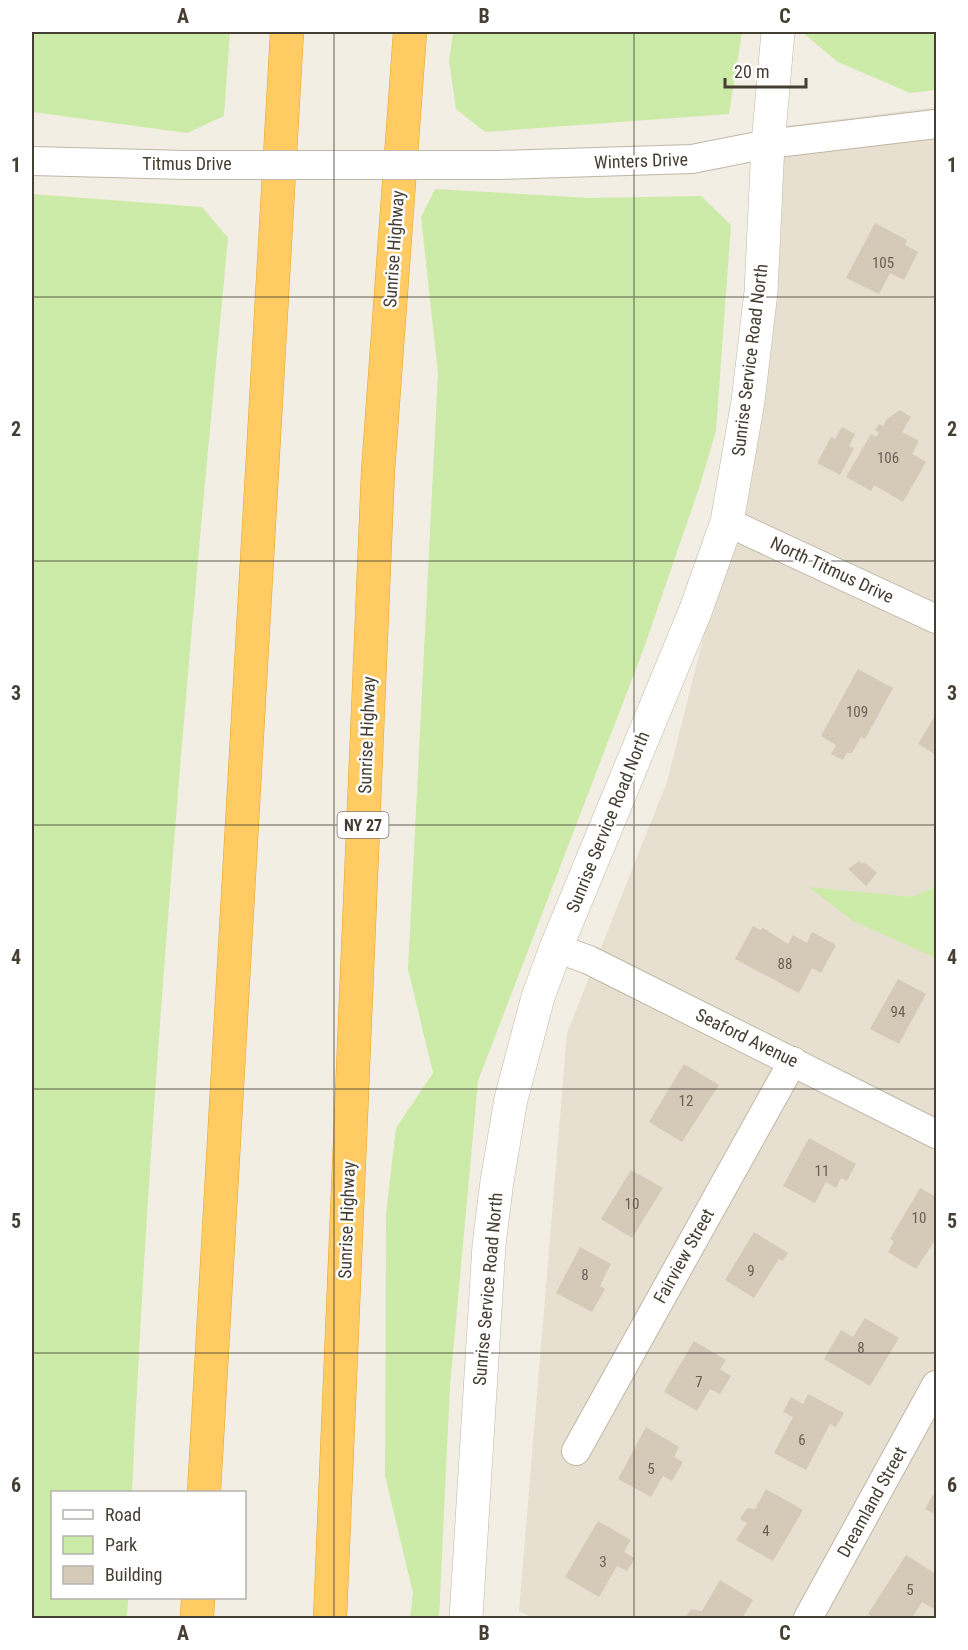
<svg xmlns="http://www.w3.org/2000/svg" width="968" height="1650" font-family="'Roboto Condensed',sans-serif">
  <rect width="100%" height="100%" fill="#f3eee3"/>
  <path fill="#e7e0d1" d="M936,107V1618H533L519,1611L567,1033L667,782L719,575L785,126Z"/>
  <g fill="#cceba8">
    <path d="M32,32H230L224,116L187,133L32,112Z"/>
    <path d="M453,32H742L729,114L485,132L456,109L449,61Z"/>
    <path d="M802,32H936V90L910,93L838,62Z"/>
    <path d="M435,189L590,198L701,196L731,225L716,431L700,485L644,648L478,1081L450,1386L439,1618H410L413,1593L385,1476L386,1214L396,1128L433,1073L408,969L438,373L421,217Z"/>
    <path d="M32,194L202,207L228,238C188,655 151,1074 132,1492H52V1598H128L127,1618H32Z"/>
    <path d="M936,886V958L853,921L809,887L913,897Z"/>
  </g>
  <g fill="#d5cab8">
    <path d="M875,223L907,240L905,245L918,252L904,280L890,273L879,294L846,278Z"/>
    <path d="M900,410L911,417L902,432L919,441L912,454L926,462L903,502L874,485L871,491L846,477L871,434L876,437L879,433L875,430L879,424L883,426L887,419Z"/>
    <path d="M842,427L855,434L849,446L854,448L840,475L817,463L831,437L835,439Z"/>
    <path d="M858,669L893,688L865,739L861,737L852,753H847L843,760L831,754L836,745L821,736Z"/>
    <path d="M936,714V755L918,744Z"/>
    <path d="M859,861L862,864L864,862L877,873L866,886L848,869Z"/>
    <path d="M753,926L760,930L763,928L788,944L793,935L807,943L812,932L836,945L821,973L812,968L799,993L735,959Z"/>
    <path d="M898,979L926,994L899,1044L870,1029Z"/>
    <path d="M684,1064L719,1085L682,1142L649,1122Z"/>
    <path d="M809,1138L856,1164L847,1181L841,1178L836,1188L826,1182L815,1203L783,1186Z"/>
    <path d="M631,1170L663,1188L632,1238L601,1219Z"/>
    <path d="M920,1188L936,1197V1239L916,1269L888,1252L894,1241L890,1239Z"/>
    <path d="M754,1232L788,1253L783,1261L779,1259L754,1298L725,1280Z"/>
    <path d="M580,1247L611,1264L600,1286L605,1289L592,1312L556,1293Z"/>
    <path d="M865,1318L899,1338L870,1386L824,1359L841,1330L853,1337Z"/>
    <path d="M694,1341L726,1360L720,1369L731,1376L720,1394L710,1389L697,1411L664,1392Z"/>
    <path d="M808,1394L844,1413L836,1427L830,1424L806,1470L774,1453L793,1417L783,1412L791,1397L803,1404Z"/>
    <path d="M646,1427L679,1447L674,1457L683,1462L672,1481L663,1476L651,1497L618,1479Z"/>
    <path d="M766,1489L803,1510L773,1561L736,1540L747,1523L740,1519L747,1508L755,1509Z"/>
    <path d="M936,1490V1515L925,1509Z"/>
    <path d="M598,1521L631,1540L624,1552L635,1558L627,1571L617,1566L599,1597L565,1577Z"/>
    <path d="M906,1555L936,1574V1605L934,1609L922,1602L912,1618H875L868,1614Z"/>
    <path d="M720,1580L753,1600L742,1618H685L691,1609L702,1611Z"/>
  </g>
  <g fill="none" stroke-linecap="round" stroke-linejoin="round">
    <g stroke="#bfb6a5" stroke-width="30">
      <g id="minor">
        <path d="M32,161L186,165"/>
        <path d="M498,165L692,159L768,144L936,124"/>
        <path d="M727,522L936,619"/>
        <path d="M556,948L589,960L936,1134"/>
        <path d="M576,1451L793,1061"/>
        <path d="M808,1618L936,1385"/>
      </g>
    </g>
    <g stroke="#bfb6a5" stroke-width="34">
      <path id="tertiary" d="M466,1618L489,1245L497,1181L511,1099L538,997L556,948L695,612L727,522L748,401L761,292L768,144L778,32"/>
    </g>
    <g stroke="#e8a227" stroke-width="34">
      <g id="motorway">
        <path d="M204,1492L287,32"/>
        <path d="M197,1618L198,1598"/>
        <path d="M330,1618L378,471L410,32"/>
      </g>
    </g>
    <use href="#minor" stroke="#fff" stroke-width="28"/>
    <use href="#tertiary" stroke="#fff" stroke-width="33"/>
    <use href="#motorway" stroke="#ffcb62" stroke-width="33"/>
    <g stroke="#bfb6a5" stroke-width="30" stroke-linecap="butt">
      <path id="minor-bridge" d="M186,165H498"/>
    </g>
    <use href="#minor-bridge" stroke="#fff" stroke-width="28"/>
  </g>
  <path fill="none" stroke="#453e33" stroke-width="1.5" stroke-opacity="0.55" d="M334,32V1618M634,32V1618M32,297H936M32,561H936M32,825H936M32,1089H936M32,1353H936"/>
  <g text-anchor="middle" stroke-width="5" stroke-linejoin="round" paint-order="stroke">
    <g font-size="15" fill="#696154">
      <text x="883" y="268">105</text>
      <text x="888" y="463">106</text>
      <text x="857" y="717">109</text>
      <text x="785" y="969">88</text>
      <text x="898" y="1017">94</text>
      <text x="686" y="1106">12</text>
      <text x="822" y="1176">11</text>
      <text x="632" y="1209">10</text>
      <text x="919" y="1223">10</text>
      <text x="751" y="1276">9</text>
      <text x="585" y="1280">8</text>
      <text x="861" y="1353">8</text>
      <text x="699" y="1387">7</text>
      <text x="802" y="1445">6</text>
      <text x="651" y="1474">5</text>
      <text x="766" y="1536">4</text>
      <text x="603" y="1567">3</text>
      <text x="910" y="1595">5</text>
    </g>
    <rect fill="#fff" stroke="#7d7870" stroke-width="1.5" x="337.5" y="812" width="51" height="26" rx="4.5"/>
    <g font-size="16" font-weight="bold" fill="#453e33">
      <text x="363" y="831">NY 27</text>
    </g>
    <g font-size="18" fill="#453e33" stroke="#fff">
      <text transform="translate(641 161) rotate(-2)" y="6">Winters Drive</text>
      <text x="187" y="170">Titmus Drive</text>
      <text transform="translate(394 249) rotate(-86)" y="6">Sunrise Highway</text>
      <text transform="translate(750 360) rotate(-83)" y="6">Sunrise Service Road North</text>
      <text transform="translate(832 570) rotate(25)" y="6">North Titmus Drive</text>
      <text transform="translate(367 735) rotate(-88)" y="6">Sunrise Highway</text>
      <text transform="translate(608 822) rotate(-68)" y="6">Sunrise Service Road North</text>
      <text transform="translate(747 1038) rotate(26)" y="6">Seaford Avenue</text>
      <text transform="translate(347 1220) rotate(-88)" y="6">Sunrise Highway</text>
      <text transform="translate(684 1256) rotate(-61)" y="6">Fairview Street</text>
      <text transform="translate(488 1289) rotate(-85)" y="6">Sunrise Service Road North</text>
      <text transform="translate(872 1502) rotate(-61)" y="6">Dreamland Street</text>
    </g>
  </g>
  <rect width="968" height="1650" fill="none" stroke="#ffffff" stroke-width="66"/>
  <rect x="51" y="1491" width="195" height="108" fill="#ffffff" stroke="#b5b2ad" stroke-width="1.5"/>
  <rect x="63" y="1510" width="30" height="9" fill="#ffffff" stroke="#b5b2ad" stroke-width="1.5"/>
  <text x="105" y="1521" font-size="18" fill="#453e33">Road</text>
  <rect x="63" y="1536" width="30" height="18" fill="#cceba8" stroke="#b5b2ad" stroke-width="1.5"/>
  <text x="105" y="1551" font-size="18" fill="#453e33">Park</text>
  <rect x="63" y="1566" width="30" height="18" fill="#d5cab8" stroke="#b5b2ad" stroke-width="1.5"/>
  <text x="105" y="1581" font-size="18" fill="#453e33">Building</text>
  <path d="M725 78v9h81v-9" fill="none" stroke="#453e33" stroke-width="3"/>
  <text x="734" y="78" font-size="18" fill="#453e33" stroke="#ffffff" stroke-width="4.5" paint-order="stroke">20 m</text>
  <rect x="33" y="33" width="902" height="1584" fill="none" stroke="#453e33" stroke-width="2"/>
  <g font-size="20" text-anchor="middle" font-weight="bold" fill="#453e33">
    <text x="183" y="23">A</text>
    <text x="484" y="23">B</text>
    <text x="785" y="23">C</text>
    <text x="16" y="172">1</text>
    <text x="952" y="172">1</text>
    <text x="16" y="436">2</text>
    <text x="952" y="436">2</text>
    <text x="16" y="700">3</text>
    <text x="952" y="700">3</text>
    <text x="16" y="964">4</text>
    <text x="952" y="964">4</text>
    <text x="16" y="1228">5</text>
    <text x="952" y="1228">5</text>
    <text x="16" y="1492">6</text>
    <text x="952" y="1492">6</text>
    <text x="183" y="1640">A</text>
    <text x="484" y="1640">B</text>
    <text x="785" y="1640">C</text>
  </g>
</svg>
